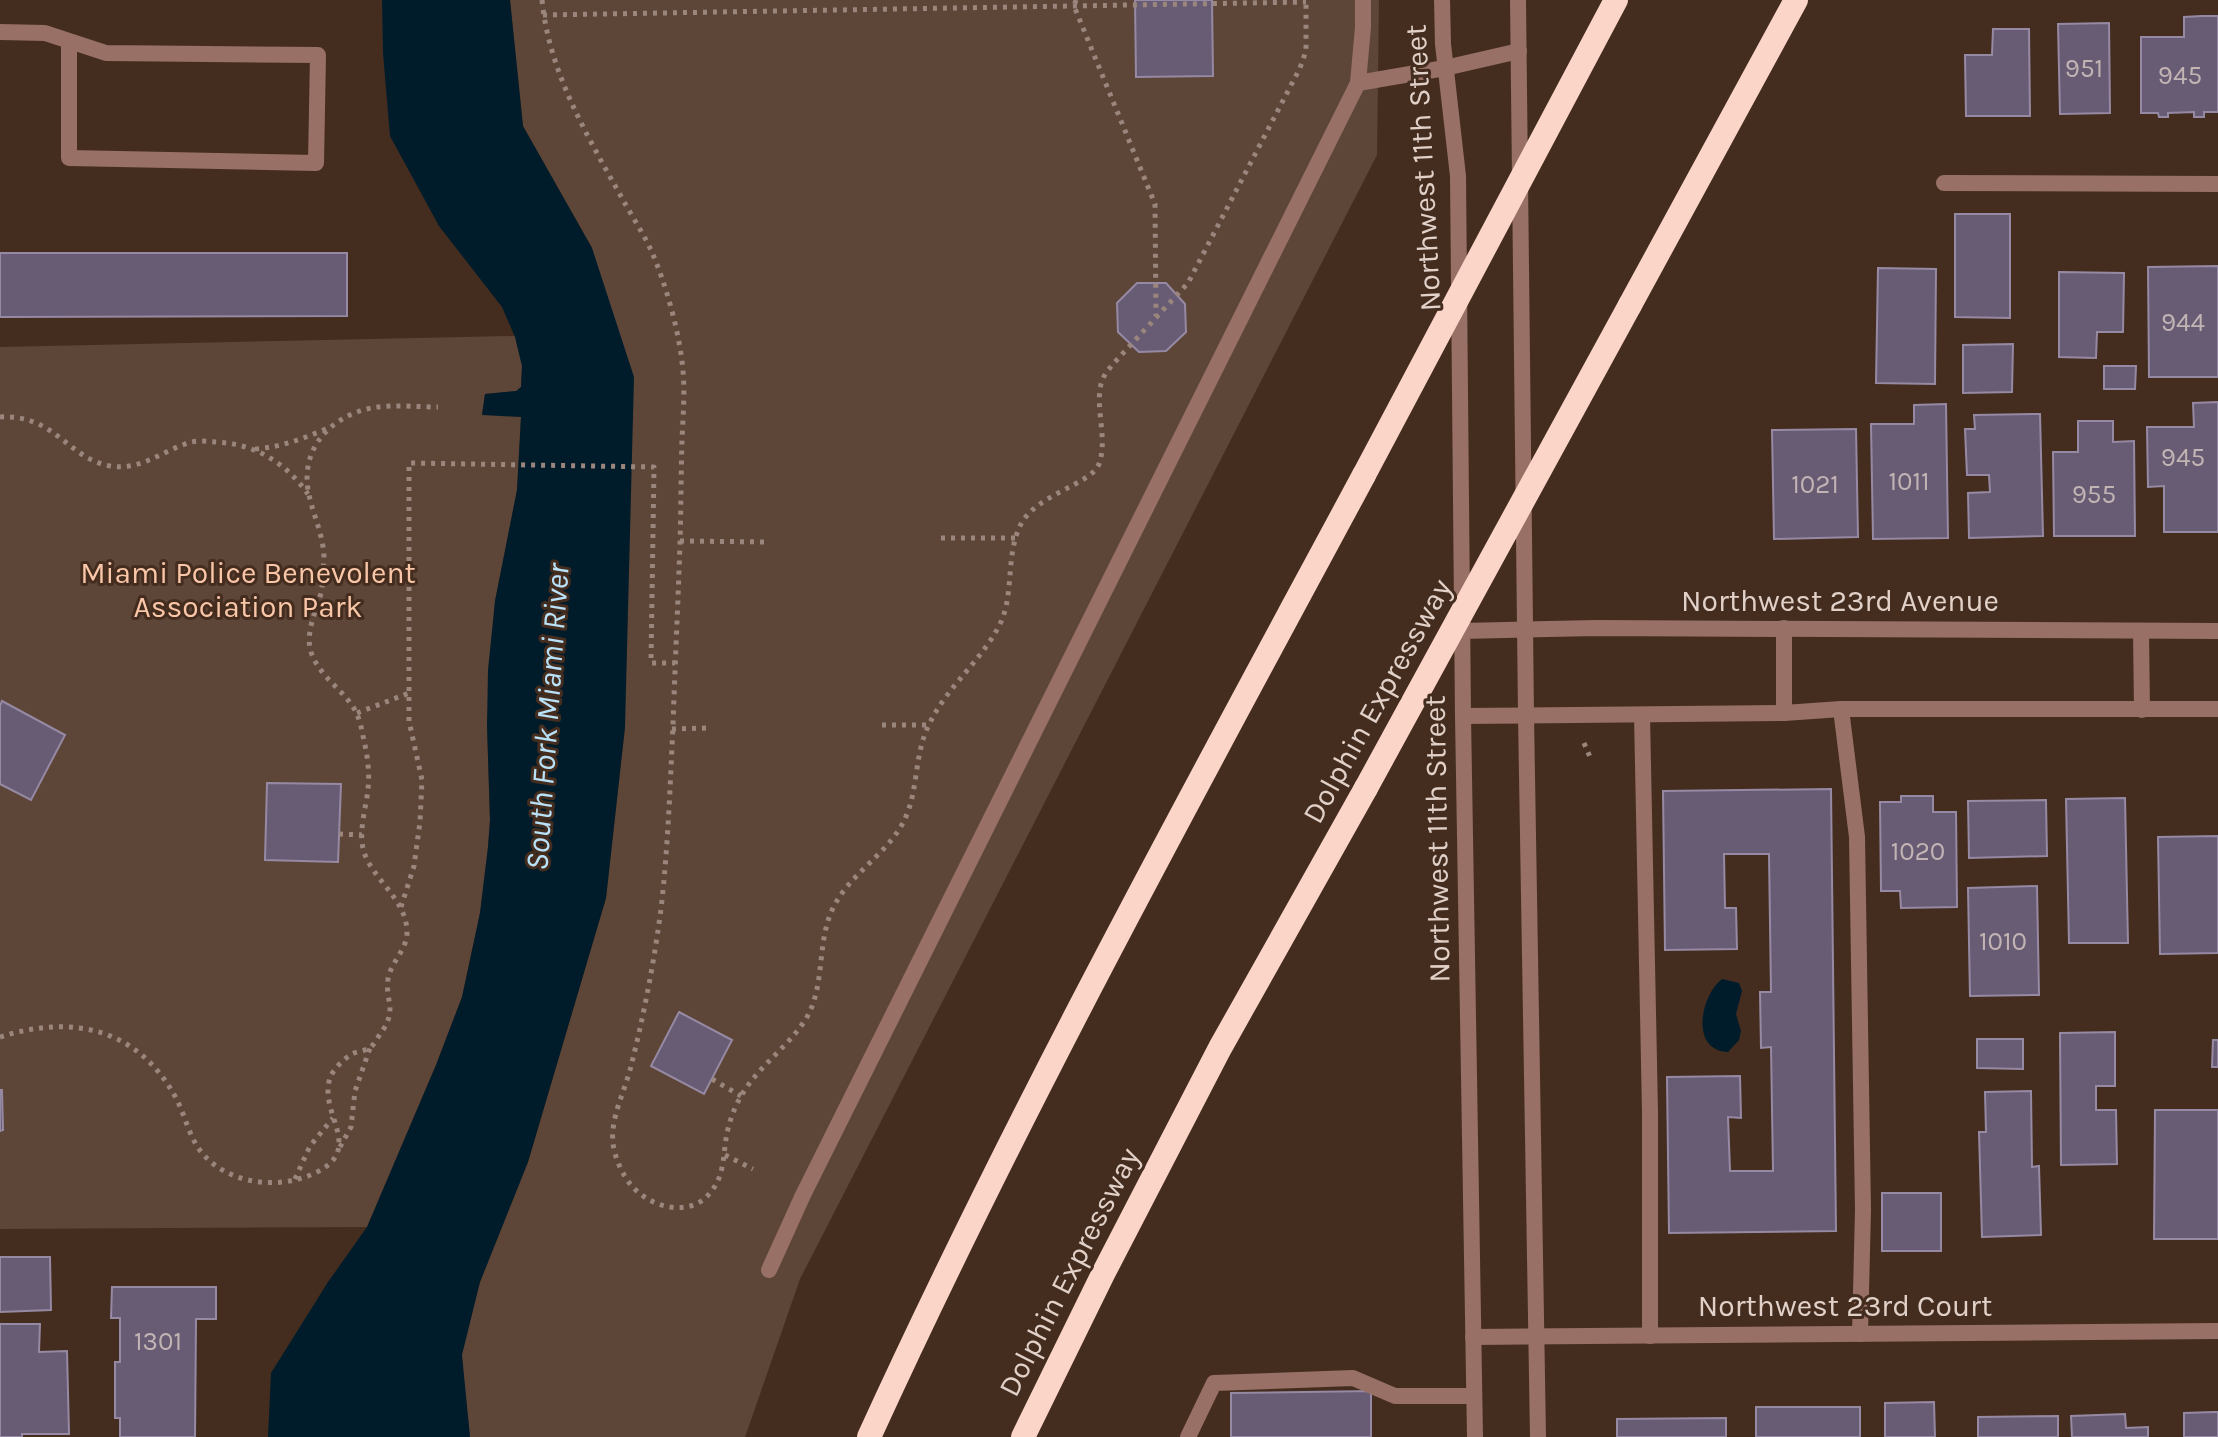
<svg xmlns="http://www.w3.org/2000/svg" width="2218" height="1437" font-family="Karla,sans-serif">
  <rect width="100%" height="100%" fill="#442d1f"/>
  <g fill="#5d4638">
    <path d="M510,0H1379L1377,155L800,1279L745,1437H470L461,1355L480,1282L528,1162L606,898L625,727L592,248L523,126Z"/>
    <path d="M515,336L522,366L521,387L517,391L485,394L482,414L521,417L517,490L495,601L487,725L490,820L488,847L480,913L462,997L436,1065L367,1227L0,1229V347Z"/>
  </g>
  <g fill="#001c2b">
    <path d="M382,0H510L523,126L592,248L634,377L625,727L606,898L528,1162L480,1282L462,1355L470,1437H268L271,1373L328,1282L367,1227L436,1065L462,997L480,913L488,847L490,820L487,725L488,670L495,601L517,490L521,417L482,415L485,394L516,391L521,387L522,366L515,337L502,307L439,226L390,136L383,53Z"/>
    <path d="M1722,979L1739,983L1742,991L1736,1014L1741,1031L1739,1040L1728,1052C1690,1051 1700,996 1722,979Z"/>
  </g>
  <g fill="#685b74" stroke="#9689a3" stroke-width="2">
    <path d="M1135,0H1212L1213,76L1136,77Z"/>
    <path d="M2202,16H2218V112H2204V117H2194V112L2168,113V117H2159L2158,113H2141V37H2184V17Z"/>
    <path d="M2109,23L2110,113L2060,114L2058,24Z"/>
    <path d="M1993,29H2029L2030,116H1966L1965,55H1992Z"/>
    <path d="M1955,214H2010V318L1955,317Z"/>
    <path d="M0,253H347V316L0,317Z"/>
    <path d="M2218,266V377H2149L2148,267Z"/>
    <path d="M1878,268L1936,269L1935,384L1876,383Z"/>
    <path d="M2059,272L2124,273L2123,332H2097L2096,358L2059,357Z"/>
    <path d="M1137,283H1166L1185,304L1186,332L1166,351L1139,352L1118,332L1117,303Z"/>
    <path d="M2013,344L2012,392L1963,393V345Z"/>
    <path d="M2104,366H2136L2135,389H2104Z"/>
    <path d="M2218,402V532H2164V486L2148,487L2147,427H2194L2193,403Z"/>
    <path d="M1946,404L1948,538L1873,539L1871,424H1914V405Z"/>
    <path d="M2040,414L2043,536L1969,538L1968,493L1990,492L1989,475H1967L1965,429H1975L1974,415Z"/>
    <path d="M2078,421H2113V442L2134,441L2135,536H2054L2053,452H2078Z"/>
    <path d="M1856,429L1858,537L1774,539L1772,430Z"/>
    <path d="M2,701L65,735L31,800L0,784V706Z"/>
    <path d="M267,783L341,784L338,862L265,860Z"/>
    <path d="M1831,789L1836,1231L1669,1233L1667,1077L1740,1076L1741,1118L1728,1117L1730,1171H1773L1771,1047L1761,1048L1760,992H1771L1769,854H1724L1725,908H1736L1737,949L1665,950L1663,791Z"/>
    <path d="M1901,796H1933V812H1956L1957,907L1901,908L1900,891H1881L1880,802H1901Z"/>
    <path d="M2125,798L2128,943H2069L2066,799Z"/>
    <path d="M2046,800L2047,856L1969,858L1968,801Z"/>
    <path d="M2218,836V953L2160,954L2158,837Z"/>
    <path d="M2037,886L2039,995L1970,996L1968,888Z"/>
    <path d="M679,1012L732,1040L704,1094L651,1066Z"/>
    <path d="M2115,1032V1086H2096V1110H2116L2117,1164L2061,1165L2060,1033Z"/>
    <path d="M1977,1039H2023V1069L1977,1068Z"/>
    <path d="M2213,1040H2218V1067H2212Z"/>
    <path d="M0,1090H2L3,1130L0,1131Z"/>
    <path d="M2031,1091L2032,1167L2039,1166L2041,1235L1982,1237L1979,1132H1986L1985,1092Z"/>
    <path d="M2155,1110H2218V1239H2154Z"/>
    <rect x="1882" y="1193" width="59" height="58"/>
    <path d="M0,1257H50L51,1310L0,1312Z"/>
    <path d="M112,1287H216V1319H196L195,1437H120V1418H115V1362H120V1318H111Z"/>
    <path d="M0,1324H40L39,1352L67,1351L69,1434H22V1437H0Z"/>
    <path d="M1371,1391V1437H1231V1393Z"/>
    <path d="M1934,1402L1935,1437H1885V1403Z"/>
    <rect x="1756" y="1407" width="104" height="30"/>
    <path d="M2214,1412H2218V1437H2184V1413Z"/>
    <path d="M2125,1414L2126,1428L2148,1427V1437H2072L2071,1416Z"/>
    <path d="M2058,1416V1437H1978V1417Z"/>
    <path d="M1726,1418V1437H1617V1419Z"/>
  </g>
  <g fill="none" stroke-linecap="round" stroke-linejoin="round">
    <g stroke="#9a867c" stroke-width="5" stroke-dasharray="4 6" stroke-linecap="butt">
      <path d="M542,0C549,73 588,137 623,200C632,216 643,233 651,250C666,284 680,334 683,371C685,394 683,417 682,440C681,474 681,509 680,543C678,604 675,665 673,726C670,787 668,848 661,909C654,962 644,1015 631,1066C625,1091 610,1118 613,1144C615,1158 622,1174 631,1185C650,1208 690,1218 710,1193C724,1177 723,1158 726,1139C728,1125 734,1108 741,1096C759,1065 789,1047 807,1017C826,983 816,941 834,906C850,875 882,857 900,828C919,798 913,761 927,729C944,689 979,664 999,626C1015,595 1005,558 1020,526C1035,494 1091,485 1099,464C1108,439 1095,409 1101,384C1103,376 1108,370 1113,364L1188,283L1300,68L1306,51V0"/>
      <path d="M1076,0L1074,6L1155,204L1156,316"/>
      <path d="M543,15L1306,2"/>
      <path d="M0,417C55,414 67,458 110,466C138,471 160,453 185,444C194,440 206,441 216,442C255,444 285,462 308,494"/>
      <path d="M255,449C281,447 302,439 326,429"/>
      <path d="M941,538H1017"/>
      <path d="M680,541L767,542"/>
      <path d="M357,713L409,693"/>
      <path d="M882,725H928"/>
      <path d="M672,729L709,728"/>
      <path d="M1584,743L1590,757"/>
      <path d="M339,834L362,835"/>
      <path d="M401,907L414,866L420,822L422,780L409,721V463L654,467L651,663H675"/>
      <path d="M0,1037C73,1014 139,1028 177,1100C185,1116 189,1135 199,1149C224,1184 278,1191 315,1173C366,1149 318,1114 330,1078C333,1069 344,1059 352,1054C358,1051 366,1051 371,1047C375,1043 379,1035 383,1030C397,1008 385,1001 388,979C391,961 408,950 407,930C405,899 376,882 365,855C357,835 366,809 368,789C370,771 367,753 363,736C361,725 358,713 351,704C338,686 319,675 311,652C305,632 316,612 321,593C323,582 323,571 324,560C324,536 314,518 309,495C299,450 329,417 371,408C392,404 417,407 438,407"/>
      <path d="M712,1079L741,1096"/>
      <path d="M340,1147L351,1127L355,1091L370,1048"/>
      <path d="M725,1155L753,1169"/>
      <path d="M295,1179L310,1146L333,1118"/>
    </g>
    <g stroke="#987065" stroke-width="16">
      <path d="M0,32L45,33L106,53L318,55L316,163L69,158V41"/>
      <path d="M1358,83L1445,68L1519,51"/>
      <path d="M1841,709L1857,837L1863,1210L1860,1334"/>
      <path d="M1642,715L1650,1112V1336"/>
      <path d="M769,1270L803,1195L1358,83L1363,27V0"/>
      <path d="M1188,1437L1214,1383L1353,1378L1395,1396H1474"/>
    </g>
    <g stroke="#987065" stroke-width="16">
      <path d="M1944,183L2218,184"/>
      <path d="M1462,631L1597,628L2218,631"/>
      <path d="M2141,631L2142,710"/>
      <path d="M1784,713V628"/>
      <path d="M1463,716L1784,713L1841,709H2218"/>
      <path d="M1473,1337L2218,1331"/>
    </g>
    <g stroke="#987065" stroke-width="16">
      <path d="M1442,0L1443,44L1458,176L1463,716L1475,1437"/>
      <path d="M1518,0L1526,715L1538,1437"/>
    </g>
    <g stroke="#fcd5c9" stroke-width="24">
      <path d="M1630,305L1796,0"/>
      <path d="M869,1437C1019,1109 1193,793 1364,475"/>
      <path d="M1023,1437L1103,1274L1220,1048L1366,788"/>
    </g>
    <g stroke="#fcd5c9" stroke-width="24">
      <path d="M1364,475L1616,0"/>
      <path d="M1366,788L1630,305"/>
    </g>
  </g>
  <g text-anchor="middle" stroke-width="6" stroke-linejoin="round" paint-order="stroke">
    <g font-size="26" fill="#c3b4b4">
      <text x="2084" y="77">951</text>
      <text x="2180" y="84">945</text>
      <text x="2183" y="331">944</text>
      <text x="2183" y="466">945</text>
      <text x="1909" y="490">1011</text>
      <text x="1815" y="493">1021</text>
      <text x="2094" y="503">955</text>
      <text x="1918" y="860">1020</text>
      <text x="2003" y="950">1010</text>
      <text x="158" y="1350">1301</text>
    </g>
    <g font-size="30" fill="#e1d1c9" stroke="#442d1f">
      <text transform="translate(1423 168) rotate(-93)" y="10">Northwest 11th Street</text>
      <text x="1840" y="611">Northwest 23rd Avenue</text>
      <text transform="translate(1377 701) rotate(-61)" y="10">Dolphin Expressway</text>
      <text transform="translate(1437 839) rotate(-91)" y="10">Northwest 11th Street</text>
      <text transform="translate(1069 1272) rotate(-63)" y="10">Dolphin Expressway</text>
      <text x="1845" y="1316">Northwest 23rd Court</text>
    </g>
    <g font-size="30" fill="#f9c6a8" stroke="#442d1f">
      <text x="248" y="583">Miami Police Benevolent<tspan x="248" dy="34">Association Park</tspan></text>
    </g>
    <g font-size="32" font-style="italic" fill="#b9e2f9" stroke="#442d1f">
      <text transform="translate(547 717) rotate(-86)" y="11">South Fork Miami River</text>
    </g>
  </g>
</svg>
